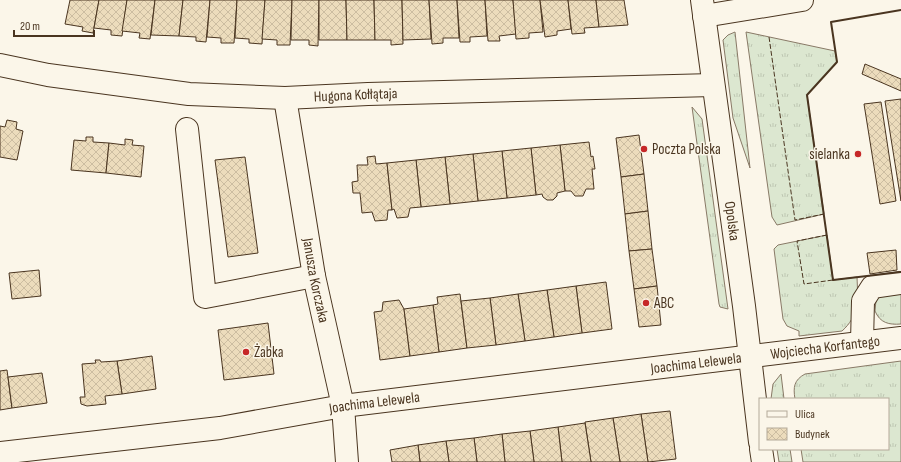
<svg xmlns="http://www.w3.org/2000/svg" width="901" height="462" font-family="'Sofia Sans Condensed',sans-serif">
  <defs>
    <pattern id="grass-tufts" width="24" height="20" patternUnits="userSpaceOnUse"><rect width="24" height="20" fill="#dce7d0"/><path d="M3 7l-1-3M5 7V3M7 7l1-3M15 17l-1-3M17 17v-4M19 17l1-3" fill="none" stroke="#bec7b2"/></pattern>
    <pattern id="building-cross-hatch" width="8" height="8" patternUnits="userSpaceOnUse"><rect width="8" height="8" fill="#ecdcbc"/><path d="M0 0l8 8M0 8l8-8" fill="none" stroke="#ccbda1"/></pattern>
  </defs>
  <rect width="100%" height="100%" fill="#fbf6e9"/>
  <g fill="url(#grass-tufts)" stroke="#887966">
    <path d="M735,32L750,168L733,118L723,40L728,35Z"/>
    <path d="M746,32L835,51L837,62L807,95L824,214L777,225L772,217Z"/>
    <path d="M692,107L702,119L728,309L720,307L719,304Z"/>
    <path d="M827,235L833,280L857,277C858,299 859,316 842,331L799,336V331L787,326L783,319L774,249L778,245Z"/>
    <path d="M901,292V324C889,325 880,323 875,311L876,300L879,295Z"/>
    <path d="M901,361V462H803L801,449H888V399H795C793,387 794,380 805,374Z"/>
    <path d="M781,374L784,399H771L773,384Z"/>
    <path d="M777,449H790L792,462H779Z"/>
  </g>
  <g fill="url(#building-cross-hatch)" stroke="#4a3520">
    <path d="M70,0H99L93,33L82,31L83,27L65,24Z"/>
    <path d="M99,0H127L122,36L111,35V30L94,28Z"/>
    <path d="M127,0H155L150,39L139,38L140,33L122,31Z"/>
    <path d="M155,0H183L179,36L151,35Z"/>
    <path d="M183,0H210L206,42L196,41V37L179,36Z"/>
    <path d="M210,0H237L234,43H221V38L207,37Z"/>
    <path d="M237,0H265L262,44L249,43V39L235,38Z"/>
    <path d="M265,0H292L290,45H277V40L262,39Z"/>
    <path d="M292,0H319L318,46L309,45V40H291Z"/>
    <path d="M319,0H346L347,40H319Z"/>
    <path d="M346,0H374L375,40H347Z"/>
    <path d="M374,0H402L403,44L391,45V40H375Z"/>
    <path d="M402,0H429L431,39L403,40Z"/>
    <path d="M429,0H457L459,38H443V43L432,44Z"/>
    <path d="M457,0H485L487,36L470,37V42H460Z"/>
    <path d="M485,0H513L516,34L499,36L500,41H488Z"/>
    <path d="M513,0H540L543,32L529,33V38L516,39Z"/>
    <path d="M540,0H568L571,29L557,31V35L545,37Z"/>
    <path d="M568,0H596L599,27L584,28L585,33L572,34Z"/>
    <path d="M596,0H624L628,25L599,27Z"/>
    <path d="M865,64L901,79V91L862,74Z"/>
    <path d="M901,99V201L885,101Z"/>
    <path d="M881,102L896,201L880,204L864,104Z"/>
    <path d="M7,120L17,122L16,129L23,131L17,160L0,157V126L5,127Z"/>
    <path d="M639,135L644,174L621,177L616,138Z"/>
    <path d="M86,137H93V142L109,143L106,173L71,170L74,140L86,141Z"/>
    <path d="M125,139L133,140L132,145L144,146L141,177L106,173L109,143L125,145Z"/>
    <path d="M589,142L591,157L593,156L595,169H592L594,189H586L583,196H575L571,191H565L560,145Z"/>
    <path d="M560,145L565,191L557,193V196L553,200H547L543,197L542,194L536,195L531,148Z"/>
    <path d="M531,148L536,195L507,198L502,151Z"/>
    <path d="M502,151L507,198L478,201L473,154Z"/>
    <path d="M473,154L478,201L450,204L445,157Z"/>
    <path d="M375,156L376,164L387,163L392,210H388L387,220L375,221L372,212L362,213L360,193H353L352,182L358,181L357,165H368L367,157Z"/>
    <path d="M245,157L258,253L228,257L215,160Z"/>
    <path d="M445,157L450,204L421,207L416,160Z"/>
    <path d="M416,160L421,207L410,208L408,217L397,218L394,209L392,210L387,163Z"/>
    <path d="M644,174L648,211L625,214L621,177Z"/>
    <path d="M648,211L652,249L629,251L625,214Z"/>
    <path d="M652,249L657,286L634,289L629,251Z"/>
    <path d="M896,250L897,270L870,274L867,253Z"/>
    <path d="M39,270L41,296L12,299L9,273Z"/>
    <path d="M606,282L612,329L582,333L576,286Z"/>
    <path d="M576,286L582,333L554,337L547,290Z"/>
    <path d="M657,286L661,325L639,327L634,289Z"/>
    <path d="M547,290L554,337L525,341L518,294Z"/>
    <path d="M460,294L467,348L439,352L433,305L438,304L437,297Z"/>
    <path d="M518,294L525,341L496,345L490,298Z"/>
    <path d="M490,298L496,345L467,348L461,301Z"/>
    <path d="M399,300L404,309L410,356L380,360L374,312L382,311L383,302Z"/>
    <path d="M433,305L439,352L410,356L404,309Z"/>
    <path d="M268,323L274,374L224,380L218,330Z"/>
    <path d="M152,356L156,389L122,394L117,361Z"/>
    <path d="M95,360H100L101,362L117,361L122,394L105,396L106,404L87,406L81,404L80,397H85L82,364L96,363Z"/>
    <path d="M7,370L12,408L0,410V371Z"/>
    <path d="M42,373L47,403L12,408L8,377Z"/>
    <path d="M670,411L676,459L648,462L641,414Z"/>
    <path d="M641,414L648,462H620L613,418Z"/>
    <path d="M613,418L620,462H591L585,422Z"/>
    <path d="M585,423L591,462H562L558,427Z"/>
    <path d="M558,427L562,462H534L530,431Z"/>
    <path d="M530,431L534,462H505L502,434Z"/>
    <path d="M502,434L505,462H477L474,438Z"/>
    <path d="M474,438L477,462H449L446,441Z"/>
    <path d="M446,441L449,462H420L418,445Z"/>
    <path d="M418,445L420,462H392L390,450Z"/>
  </g>
  <g fill="none" stroke-linecap="round" stroke-linejoin="round">
    <g stroke="#4a3520" stroke-width="24">
      <g id="minor">
        <path id="s1" d="M702,0L744,306L760,442"/>
        <path d="M704,16L802,0"/>
        <path id="s2" d="M0,65L48,75L189,94L285,98L368,94L713,85"/>
        <path id="s3" d="M285,98L314,276L343,406L347,462"/>
        <path d="M187,129L205,297L314,276"/>
        <path d="M862,342L863,301L872,287L901,283"/>
        <path d="M761,449L763,462"/>
        <path id="s4" d="M0,453L220,428L343,406L901,338"/>
      </g>
    </g>
    <use href="#minor" stroke="#fbf6e9" stroke-width="22"/>
    <g stroke="#4a3520" stroke-width="1" stroke-dasharray="5 2" stroke-linecap="butt">
      <path d="M769,37L795,220L824,214"/>
      <path d="M827,235L797,241L804,284L833,280"/>
    </g>
    <path stroke="#4a3520" stroke-width="2" d="M901,10L831,22L837,62L807,95L833,280L901,272"/>
  </g>
  <g fill="#c62828" stroke="#fbf6e9" stroke-width="1.5">
    <circle cx="644" cy="149" r="4"/>
    <circle cx="858" cy="154" r="4"/>
    <circle cx="646" cy="303" r="4"/>
    <circle cx="246" cy="352" r="4"/>
  </g>
  <g text-anchor="middle" stroke-width="3" stroke-linejoin="round" paint-order="stroke">
    <g font-size="15" fill="#4a3520" stroke="#fbf6e9">
      <text dy="5" stroke="none"><textPath href="#s2" startOffset="358">Hugona Kołłątaja</textPath></text>
      <text dy="5" stroke="none"><textPath href="#s1" startOffset="223">Opolska</textPath></text>
      <text dy="5" stroke="none"><textPath href="#s3" startOffset="185">Janusza Korczaka</textPath></text>
      <text dy="5" stroke="none"><textPath href="#s4" startOffset="832">Wojciecha Korfantego</textPath></text>
      <text dy="5" stroke="none"><textPath href="#s4" startOffset="702">Joachima Lelewela</textPath></text>
      <text dy="5" stroke="none"><textPath href="#s4" startOffset="378">Joachima Lelewela</textPath></text>
    </g>
    <g font-size="15" fill="#4a3520" stroke="#fbf6e9" text-anchor="start">
      <text x="652" y="154">Poczta Polska</text>
      <text x="850" y="159" text-anchor="end">sielanka</text>
      <text x="654" y="308">ABC</text>
      <text x="254" y="357">Żabka</text>
    </g>
  </g>
  <rect x="759" y="398" width="130" height="52" fill="#fbf6e9" stroke="#b4a999"/>
  <rect x="767" y="411" width="20" height="6" fill="#fbf6e9" stroke="#b4a999"/>
  <text x="795" y="418" font-size="12" fill="#4a3520">Ulica</text>
  <rect x="767" y="428" width="20" height="12" fill="url(#building-cross-hatch)" stroke="#b4a999"/>
  <text x="795" y="438" font-size="12" fill="#4a3520">Budynek</text>
  <path d="M14 30v6h80v-6" fill="none" stroke="#4a3520" stroke-width="2"/>
  <text x="20" y="30" font-size="12" fill="#4a3520" stroke="#fbf6e9" stroke-width="3" paint-order="stroke">20 m</text>
</svg>
